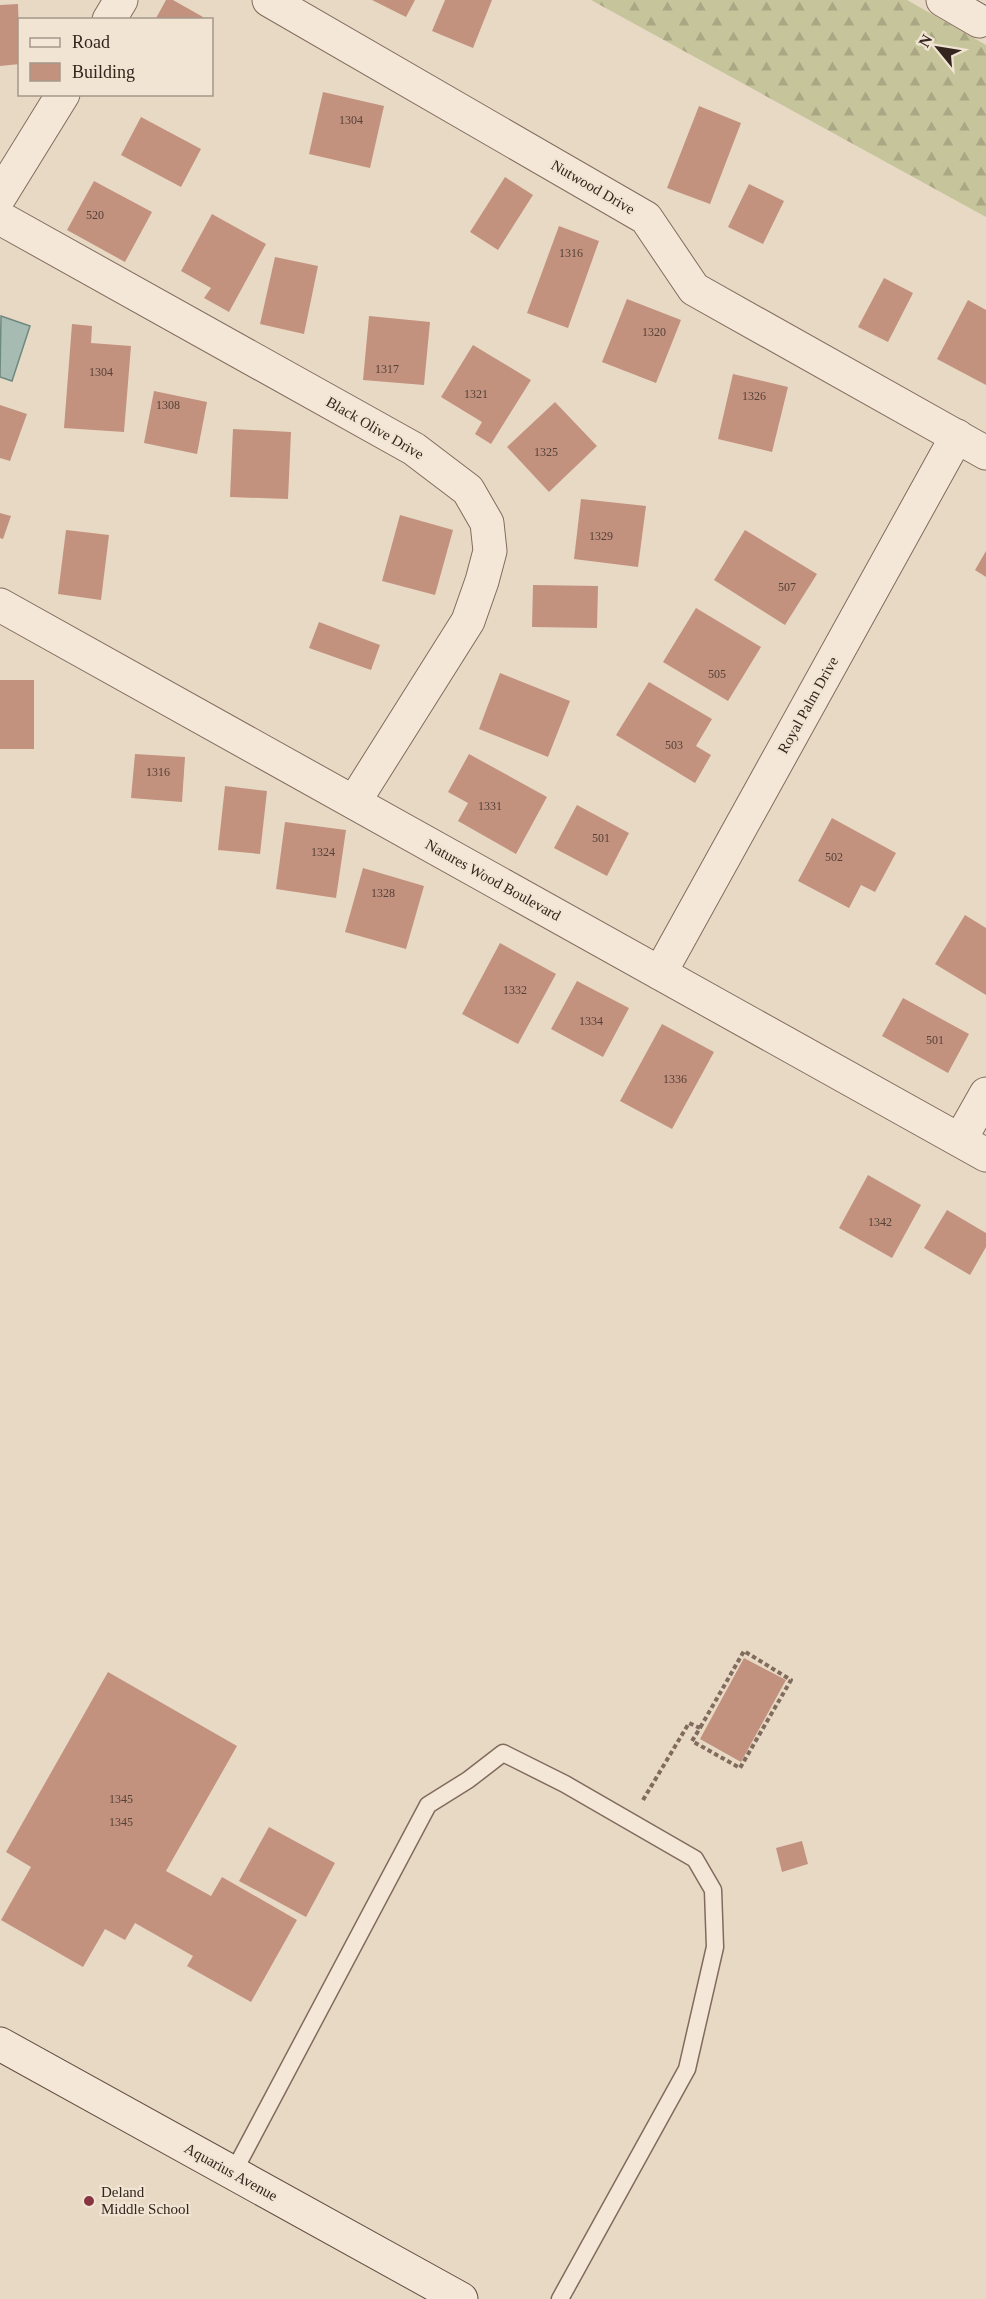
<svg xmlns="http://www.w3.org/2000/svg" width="986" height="2299" font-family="'Times New Roman',serif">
  <defs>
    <pattern id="forest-firs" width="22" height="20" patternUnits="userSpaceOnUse" patternTransform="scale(1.5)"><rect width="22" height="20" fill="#c5c49a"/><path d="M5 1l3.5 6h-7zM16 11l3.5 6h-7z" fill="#aaa884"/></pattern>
  </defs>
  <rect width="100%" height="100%" fill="#e8d9c5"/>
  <path fill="url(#forest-firs)" d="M591,0H907L986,45V217Z"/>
  <path fill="#a6bcb2" stroke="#6e897f" stroke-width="1.5" d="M1,316L30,326L12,381L0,377Z"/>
  <g fill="#c2927f">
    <path d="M166,0H173L203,17L201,20H155Z"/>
    <path d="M372,0H415L406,17Z"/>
    <path d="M445,0H492L473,48L432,31Z"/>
    <path d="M18,4L20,64L0,66V5Z"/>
    <path d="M323,92L384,106L370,168L309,154Z"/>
    <path d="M699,106L741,123L710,204L667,188Z"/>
    <path d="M141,117L201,149L181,187L121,155Z"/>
    <path d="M505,177L533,195L498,250L470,232Z"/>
    <path d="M94,181L152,212L125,262L67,230Z"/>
    <path d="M749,184L784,201L763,244L728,227Z"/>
    <path d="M212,214L266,244L229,312L204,298L211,288L181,271Z"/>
    <path d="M559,226L599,241L568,328L527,313Z"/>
    <path d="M275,257L318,266L304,334L260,324Z"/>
    <path d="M884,278L913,293L888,342L858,327Z"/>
    <path d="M627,299L681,320L656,383L602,362Z"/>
    <path d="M968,300L986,310V385L937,359Z"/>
    <path d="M369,316L430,322L424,385L363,380Z"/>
    <path d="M72,324L92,326L91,343L131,346L124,432L64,428Z"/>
    <path d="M473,345L531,380L491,444L475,434L482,422L441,397Z"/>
    <path d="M733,374L788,387L772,452L718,439Z"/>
    <path d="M154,391L207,402L197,454L144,443Z"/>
    <path d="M555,402L597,446L549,492L507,447Z"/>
    <path d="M0,405L27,414L10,461L0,458Z"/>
    <path d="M233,429L291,432L288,499L230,497Z"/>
    <path d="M581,499L646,506L638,567L574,559Z"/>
    <path d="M0,513L11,516L3,539L0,538Z"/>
    <path d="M400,515L453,530L435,595L382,581Z"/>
    <path d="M66,530L109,535L101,600L58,594Z"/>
    <path d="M745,530L817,574L785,625L714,580Z"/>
    <path d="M986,551V577L975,570Z"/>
    <path d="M533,585L598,586L597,628L532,627Z"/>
    <path d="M696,608L761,647L728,701L663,662Z"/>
    <path d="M319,622L380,645L371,670L309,648Z"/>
    <path d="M500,673L570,701L548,757L479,729Z"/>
    <rect x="0" y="680" width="34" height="69"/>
    <path d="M649,682L712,719L696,746L711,755L695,783L616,735Z"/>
    <path d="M135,754L185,757L182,802L131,798Z"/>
    <path d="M469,754L547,797L516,854L458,821L468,803L448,792Z"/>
    <path d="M225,786L267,791L260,854L218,850Z"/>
    <path d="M577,805L629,833L607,876L554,848Z"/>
    <path d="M832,818L896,853L875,892L861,885L849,908L798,881Z"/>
    <path d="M285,822L346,830L336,898L276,889Z"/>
    <path d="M363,868L424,886L406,949L345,932Z"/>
    <path d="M965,915L986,928V995L935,964Z"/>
    <path d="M500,943L556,974L518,1044L462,1014Z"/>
    <path d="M577,981L629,1008L603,1057L551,1029Z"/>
    <path d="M903,998L969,1034L948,1073L882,1036Z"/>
    <path d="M662,1024L714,1052L672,1129L620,1101Z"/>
    <path d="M868,1175L921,1205L892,1258L839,1228Z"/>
    <path d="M947,1210L986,1233V1247L970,1275L924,1248Z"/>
    <path d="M744,1658L786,1680L741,1762L700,1739Z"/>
    <path d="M108,1672L237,1746L166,1871L211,1896L222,1877L297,1920L251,2002L187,1966L193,1956L135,1923L125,1940L105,1929L83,1967L1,1920L31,1867L6,1852Z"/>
    <path d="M269,1827L335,1863L306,1917L239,1881Z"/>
    <path d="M802,1841L808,1864L782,1872L776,1848Z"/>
  </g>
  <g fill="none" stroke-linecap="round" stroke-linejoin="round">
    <g stroke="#816b5d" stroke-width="19">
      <path id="lane" d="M233,2173L428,1805L468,1780L503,1753L565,1784L695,1859L713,1890L715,1947L687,2069L560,2299"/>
    </g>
    <g stroke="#816b5d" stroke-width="35">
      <g id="street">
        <path d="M269,0L646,218L694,289L986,453"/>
        <path d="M943,0L979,21"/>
        <path d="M109,20L121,0"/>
        <path d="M0,196L63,94"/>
        <path d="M0,218L414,449L468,490L487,523L490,551L482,581L468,621L354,802"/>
        <path d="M0,605L986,1155"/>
        <path d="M660,973L957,436"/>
        <path d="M960,1140L986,1094"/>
      </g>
    </g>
    <g stroke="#634d40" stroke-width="35">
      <path id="secondary" d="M0,2044L461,2299"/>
    </g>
    <path stroke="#816b5d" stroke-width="4" stroke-dasharray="4.5 3" stroke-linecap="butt" d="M643,1800L689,1723L700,1728L692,1741L740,1768L791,1680L744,1651L700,1728"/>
    <use href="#lane" stroke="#f4e7d7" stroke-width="16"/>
    <use href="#street" stroke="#f4e7d7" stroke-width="33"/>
    <use href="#secondary" stroke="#f4e7d7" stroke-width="33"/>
  </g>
  <circle fill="#883541" stroke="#f1e4d3" stroke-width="2" cx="89" cy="2201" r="6"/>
  <g text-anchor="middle" stroke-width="4.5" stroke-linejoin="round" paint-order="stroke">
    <g font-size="12" fill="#574137">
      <text x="351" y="124">1304</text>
      <text x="95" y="219">520</text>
      <text x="571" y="257">1316</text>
      <text x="654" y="336">1320</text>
      <text x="387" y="373">1317</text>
      <text x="101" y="376">1304</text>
      <text x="476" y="398">1321</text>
      <text x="754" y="400">1326</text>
      <text x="168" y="409">1308</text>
      <text x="546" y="456">1325</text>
      <text x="601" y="540">1329</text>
      <text x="787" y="591">507</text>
      <text x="717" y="678">505</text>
      <text x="674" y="749">503</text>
      <text x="158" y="776">1316</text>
      <text x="490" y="810">1331</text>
      <text x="601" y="842">501</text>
      <text x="323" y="856">1324</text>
      <text x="834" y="861">502</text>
      <text x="383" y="897">1328</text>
      <text x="515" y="994">1332</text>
      <text x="591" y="1025">1334</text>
      <text x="935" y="1044">501</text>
      <text x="675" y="1083">1336</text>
      <text x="880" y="1226">1342</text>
      <text x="121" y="1803">1345</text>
      <text x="121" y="1826">1345</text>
    </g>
    <g font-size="15" fill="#33261f" stroke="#f1e4d3">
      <text transform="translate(593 187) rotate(30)" y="5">Nutwood Drive</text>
      <text transform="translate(375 428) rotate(30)" y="5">Black Olive Drive</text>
      <text transform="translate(808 705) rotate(-61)" y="5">Royal Palm Drive</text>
      <text transform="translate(493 880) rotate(29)" y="5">Natures Wood Boulevard</text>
      <text transform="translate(231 2172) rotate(29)" y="5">Aquarius Avenue</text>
    </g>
    <g font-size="15" fill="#33261f" stroke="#f1e4d3" text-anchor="start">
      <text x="101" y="2197">Deland<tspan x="101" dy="17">Middle School</tspan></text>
    </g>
  </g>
  <rect x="18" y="18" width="195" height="78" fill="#f1e4d3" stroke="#a5988b" stroke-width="1.5"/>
  <rect x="30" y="38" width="30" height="9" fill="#f4e7d7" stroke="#a5988b" stroke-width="1.5"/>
  <text x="72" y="48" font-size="18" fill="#33261f">Road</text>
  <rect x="30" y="63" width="30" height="18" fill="#c2927f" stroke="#a5988b" stroke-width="1.5"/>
  <text x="72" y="78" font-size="18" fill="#33261f">Building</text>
  <g transform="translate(938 48) rotate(300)" stroke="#f1e4d3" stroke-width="4.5" paint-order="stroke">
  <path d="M0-4.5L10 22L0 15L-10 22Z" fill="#33261f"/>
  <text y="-9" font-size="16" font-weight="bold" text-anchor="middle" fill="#33261f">N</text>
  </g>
</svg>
